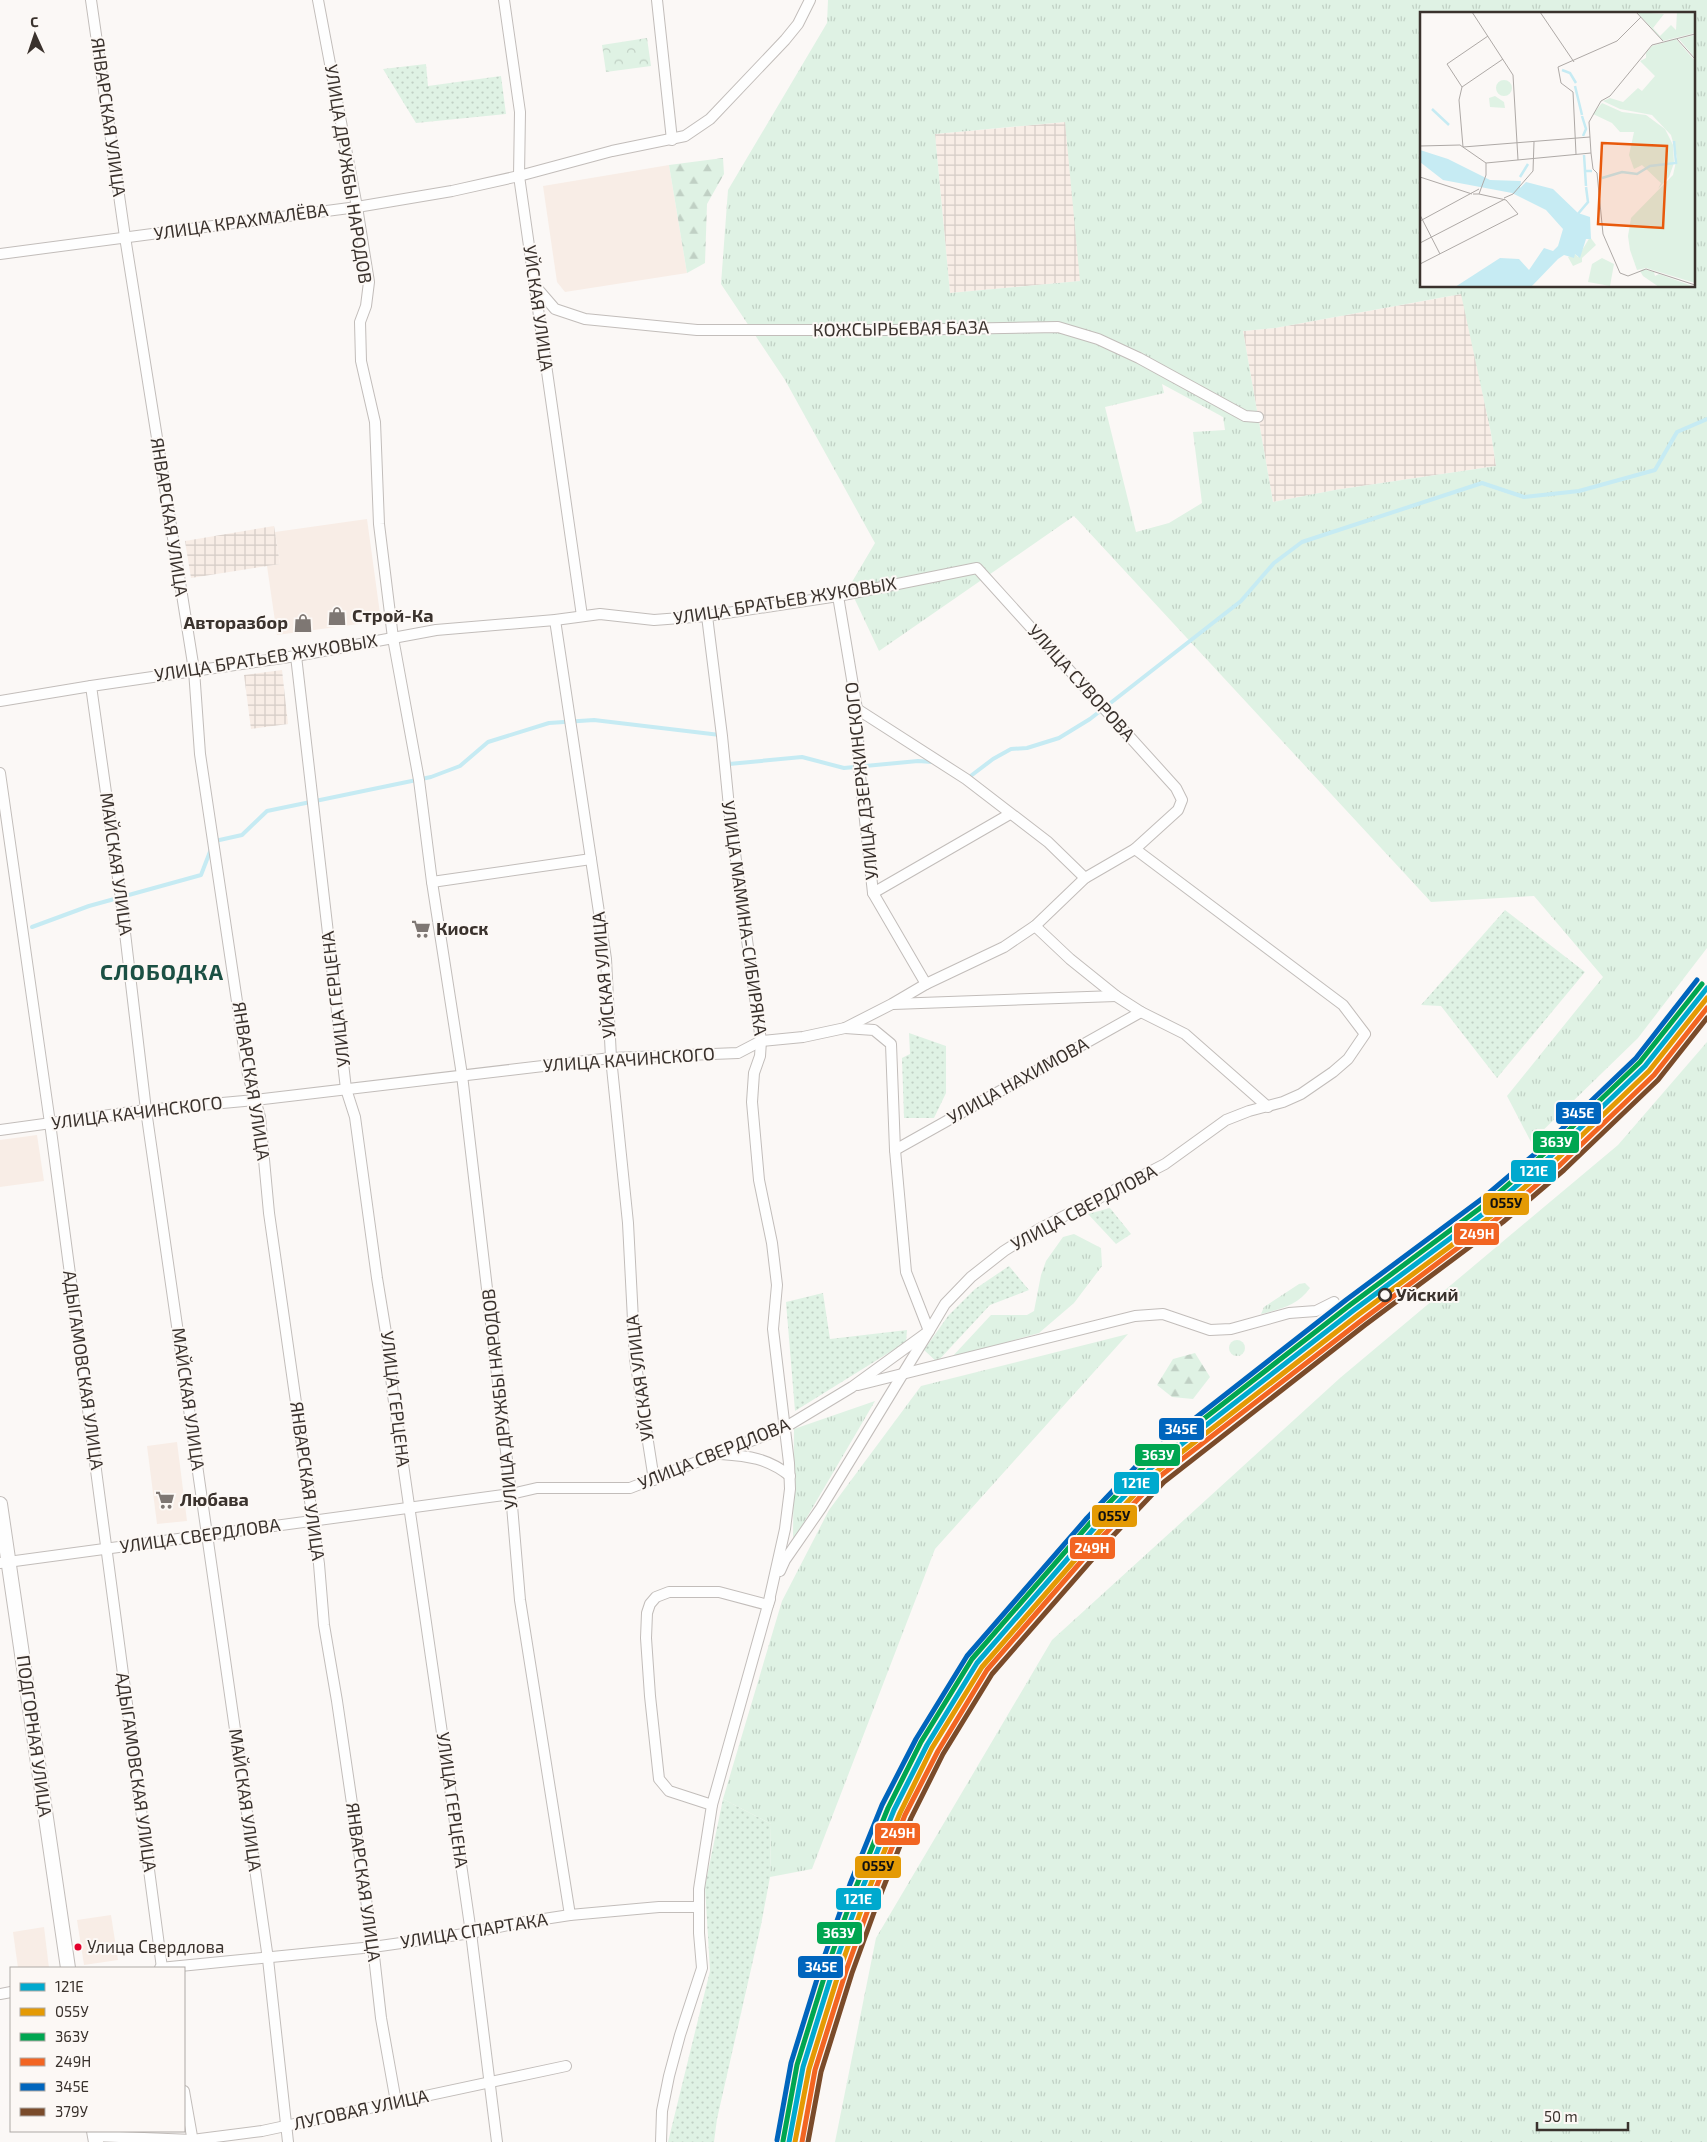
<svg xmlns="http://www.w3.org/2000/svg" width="1707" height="2142" font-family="'Exo 2',sans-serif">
  <defs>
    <pattern id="industrial-grid" width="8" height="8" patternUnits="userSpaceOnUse" patternTransform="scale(1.25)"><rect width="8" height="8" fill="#f8ede6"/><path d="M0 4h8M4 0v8" fill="none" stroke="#d5ccc6"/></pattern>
    <pattern id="grass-tufts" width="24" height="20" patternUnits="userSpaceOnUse" patternTransform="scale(1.25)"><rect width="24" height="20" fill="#dff2e4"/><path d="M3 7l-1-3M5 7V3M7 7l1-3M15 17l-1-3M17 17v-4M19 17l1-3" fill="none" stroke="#c0d0c4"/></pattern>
    <pattern id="forest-firs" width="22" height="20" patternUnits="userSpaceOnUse" patternTransform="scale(1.25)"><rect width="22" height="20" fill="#dff2e4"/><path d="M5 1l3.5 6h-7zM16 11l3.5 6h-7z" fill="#c0d0c4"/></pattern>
    <pattern id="park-crowns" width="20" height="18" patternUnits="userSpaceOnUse" patternTransform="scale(1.25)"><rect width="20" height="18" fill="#dff2e4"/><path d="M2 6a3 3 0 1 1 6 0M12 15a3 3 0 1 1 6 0" fill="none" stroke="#c0d0c4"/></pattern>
    <pattern id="garden-dots" width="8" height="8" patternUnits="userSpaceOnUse" patternTransform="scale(1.25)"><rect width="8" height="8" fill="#dff2e4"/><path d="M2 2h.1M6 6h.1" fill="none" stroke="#c0d0c4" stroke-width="1.8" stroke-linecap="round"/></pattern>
  </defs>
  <rect width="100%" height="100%" fill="#fbf8f6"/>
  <g fill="#f8ede6">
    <path d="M669,165L687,273L565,292L557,282L543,186Z"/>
    <path d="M367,519L381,621L277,635L267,566L280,564L275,532Z"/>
    <path d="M37,1135L44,1181L0,1187V1140Z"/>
    <path d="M177,1442L187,1521L157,1524L147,1446Z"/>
    <path d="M111,1915L118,1960L84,1965L77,1920Z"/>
    <path d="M44,1927L49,1968H18L13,1932Z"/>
  </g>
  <g fill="url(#industrial-grid)">
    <path d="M1066,122L1081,281L950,293L935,134Z"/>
    <path d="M1462,294L1491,433L1496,466L1335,490L1273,502L1243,331L1275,328Z"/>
    <path d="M274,526L280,564L191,578L185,541Z"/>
    <path d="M282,670L288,724L251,729L244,675Z"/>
  </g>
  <g fill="url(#grass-tufts)" fill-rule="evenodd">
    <path d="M828,0H1707V948L1638,1038L1531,1142L1507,1096L1603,977L1534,896L1431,902L1074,516L879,651L849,587L875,543L785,380L721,284L728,190L827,23ZM1421,14H1693V286H1421ZM1065,122L1080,281L950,293L935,134ZM1461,294L1491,433L1496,466L1335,490L1273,502L1243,331L1275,328ZM1162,384L1223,417L1225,430L1193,432L1202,503L1169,523L1136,532L1105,407L1164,393Z"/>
    <path d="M1707,1042V2142H835L876,1938L1052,1640L1340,1378L1618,1145Z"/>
    <path d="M1074,1234L1101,1248L1102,1266L1074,1303L1039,1333L951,1358L991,1315H1027L1034,1311L1041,1275L1046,1261L1063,1237Z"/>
    <path d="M1305,1283L1310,1288C1298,1305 1281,1309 1261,1314L1264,1307L1299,1284Z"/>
    <path d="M1128,1334L935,1549L812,1869L770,1877L771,1824L723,1799L782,1601L829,1510L921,1386Z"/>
    <circle cx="1237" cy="1348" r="8"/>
    <path d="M875,1401L793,1541L794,1429Z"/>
  </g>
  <g fill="url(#forest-firs)">
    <path d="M723,158L724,174L707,204L705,263L687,273L669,165Z"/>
    <path d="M1195,1353L1210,1377L1193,1399L1172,1397L1157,1385L1173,1359Z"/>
  </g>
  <path fill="url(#park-crowns)" d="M647,38L651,66L606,72L602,45Z"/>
  <g fill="url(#garden-dots)">
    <path d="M426,64L428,86L501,76L506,114L416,123L383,69Z"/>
    <path d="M1505,910L1585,972L1497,1078L1441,1006L1421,1005Z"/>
    <path d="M909,1033L946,1046V1093L934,1118H904L902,1058L910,1054Z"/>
    <path d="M1110,1208L1131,1234L1116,1244L1088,1214Z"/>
    <path d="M1009,1266L1029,1290L990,1305L937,1362L924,1350L948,1316L975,1289Z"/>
    <path d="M823,1293L830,1339L907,1330L906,1342L795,1411L786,1302Z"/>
    <path d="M723,1799L771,1824L770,1877L761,1925L717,2119L714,2142H668L710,1971L705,1886Z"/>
  </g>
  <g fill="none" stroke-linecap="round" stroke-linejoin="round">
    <g stroke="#c6ebf3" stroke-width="4">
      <path d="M728,759L729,764L802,757L844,768L918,761L933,762"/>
      <path d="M968,778L993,759L1011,749L1027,748L1059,738L1090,719L1241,601L1274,563L1302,542L1482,483L1524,497L1579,491L1655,470L1677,432L1707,419"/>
      <path d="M215,841L242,835L267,811L431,777L460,766L488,742L549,723L594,720L720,735"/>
      <path d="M32,927L89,906L201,875L211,849"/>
    </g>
    <g stroke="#c2bdba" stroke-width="12">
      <g id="street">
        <path d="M91,0L125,237L194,670L200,754L248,1075L260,1117L269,1213L319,1564L324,1625L337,1701L373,1947L381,2018L396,2102"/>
        <path d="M318,0L357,207L369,282L366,306L360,322L361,361L375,422L379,524L393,638L419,780L432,882L462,1075L511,1494L520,1600L570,1915"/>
        <path d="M504,0L520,112L519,176L582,616"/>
        <path d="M657,0L672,140"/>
        <path d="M0,254L357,207L452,191L519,176L612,151L685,136L710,119L785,40L798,24L810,0"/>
        <path d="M536,287L555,309L585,319L697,330H890L1058,327L1098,339L1139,358L1245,416L1258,417"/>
        <path d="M838,596L857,709L859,766L873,893L926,984"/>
        <path d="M555,620L606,959L611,1058L628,1223L635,1359L654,1480"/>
        <path d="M296,656L346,1089L355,1117L377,1278L387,1339L393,1395L471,1933L497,2142"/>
        <path d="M91,686L121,899L146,1110L268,1959L288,2142"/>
        <path d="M0,701L91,686L296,656L436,630L555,620L600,614L654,620L707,616L838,596L977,568L1176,788L1182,800L1178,810L1135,849L1085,878L1035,926L1004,947L926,984L892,1004L845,1028L803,1037L761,1041L738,1053L611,1058L255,1100L146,1110L0,1130"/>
        <path d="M857,709L966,779L1048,842L1085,878"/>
        <path d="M0,773L50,1123L162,1968"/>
        <path d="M432,882L591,859"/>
        <path d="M873,893L1010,814"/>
        <path d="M1035,926L1070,959L1116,996L1141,1012L1185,1034L1268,1107"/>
        <path d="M893,1004L1116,996"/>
        <path d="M895,1150L1141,1012"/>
        <path d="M858,1385L1135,1316L1163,1314L1210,1330L1231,1329L1289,1313L1316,1311L1334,1302"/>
        <path d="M721,1454C748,1456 768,1458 790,1476"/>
        <path d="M0,1563L511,1494L537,1488H630L784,1428L852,1387L929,1331L945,1304L971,1277L1004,1251L1039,1229L1165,1164L1226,1120L1249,1111L1283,1102L1301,1094L1333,1072L1348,1059L1365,1034L1343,1005L1135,849"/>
        <path d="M780,1571L785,1560L821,1508L929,1331L906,1272L895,1150L891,1044L874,1030L845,1028"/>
        <path d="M712,1805L669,1791L659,1779L650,1696L646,1638L647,1613L650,1604L656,1597L669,1592H719L768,1605L770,1599"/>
        <path d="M160,1968L373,1947L471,1933L518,1923L570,1915L659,1907H698"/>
        <path d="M0,1994L11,1992"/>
        <path d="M184,2091L193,2142"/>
        <path d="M95,2136L192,2140L262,2131L566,2066"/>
        <path d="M661,2142L662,2111L669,2076L680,2035L702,1968L699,1933V1889L712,1805L768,1605L785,1529L790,1489L789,1463L773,1329L777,1285L772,1243L759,1180L752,1102L754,1073L760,1056L761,1041L730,817L722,736L707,616"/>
      </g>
    </g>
    <g stroke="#c2bdba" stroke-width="16">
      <g id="secondary">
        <path d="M0,1504L68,1968"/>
        <path d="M94,2131L96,2142"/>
      </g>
    </g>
    <use href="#street" stroke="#fefefe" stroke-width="10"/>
    <use href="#secondary" stroke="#fefefe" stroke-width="14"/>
    <g stroke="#fcf8f5" stroke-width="9">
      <path id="rail-1" d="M789,2142L803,2067L834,1967L862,1889L894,1810L927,1745L977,1663L1096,1526L1151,1468L1354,1310L1491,1208L1551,1156L1645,1066L1707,988"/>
    </g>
    <g stroke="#fcf8f5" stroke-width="9">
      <path id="rail-2" d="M795,2142L809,2069L840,1969L868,1891L900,1813L932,1748L982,1667L1101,1530L1155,1473L1358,1315L1495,1213L1555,1161L1649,1071L1707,998"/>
    </g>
    <g stroke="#fcf8f5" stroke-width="9">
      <path id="rail-3" d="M783,2141L797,2065L828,1965L856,1887L888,1808L921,1742L972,1659L1091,1522L1147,1463L1350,1305L1487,1203L1547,1151L1640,1062L1702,984"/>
    </g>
    <g stroke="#fcf8f5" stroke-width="9">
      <path id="rail-4" d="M802,2142L815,2070L846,1971L874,1893L905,1815L938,1751L987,1670L1105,1534L1159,1477L1362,1320L1499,1217L1560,1165L1654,1075L1707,1008"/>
    </g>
    <g stroke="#fcf8f5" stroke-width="9">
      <path id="rail-5" d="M777,2140L791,2063L822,1963L850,1884L882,1805L916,1739L967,1656L1087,1518L1143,1459L1346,1300L1483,1198L1543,1147L1636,1058L1697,980"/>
    </g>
    <g stroke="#fcf8f5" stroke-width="9">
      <path id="rail-6" d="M808,2142L821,2072L852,1973L880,1896L911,1818L943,1754L992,1674L1110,1539L1164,1482L1365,1325L1503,1222L1564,1170L1658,1080L1707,1018"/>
    </g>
    <use href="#rail-1" stroke="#00a9ce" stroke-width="5"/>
    <use href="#rail-2" stroke="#e49a04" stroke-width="5"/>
    <use href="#rail-3" stroke="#00a651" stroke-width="5"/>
    <use href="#rail-4" stroke="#f26522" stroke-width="5"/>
    <use href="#rail-5" stroke="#0065bd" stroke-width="5"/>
    <use href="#rail-6" stroke="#7a4b2a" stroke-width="5"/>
  </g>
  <defs>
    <g id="shop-bare" transform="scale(1.5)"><path d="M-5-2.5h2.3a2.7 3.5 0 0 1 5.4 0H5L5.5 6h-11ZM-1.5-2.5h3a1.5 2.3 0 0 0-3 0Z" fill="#7e7773" stroke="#fcf8f5" stroke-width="2.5" paint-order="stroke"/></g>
    <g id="supermarket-bare" transform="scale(1.5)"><path d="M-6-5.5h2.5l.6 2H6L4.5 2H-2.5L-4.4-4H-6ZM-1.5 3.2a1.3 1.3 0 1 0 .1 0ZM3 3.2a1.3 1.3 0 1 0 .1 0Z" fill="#7e7773" stroke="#fcf8f5" stroke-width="2.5" paint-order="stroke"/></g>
  </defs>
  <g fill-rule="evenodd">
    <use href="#shop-bare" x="337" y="616"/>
    <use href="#shop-bare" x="303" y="623"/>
    <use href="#supermarket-bare" x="421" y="929"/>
    <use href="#supermarket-bare" x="165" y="1500"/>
  </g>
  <circle fill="#fcf8f5" stroke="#3a322d" stroke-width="2.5" cx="1385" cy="1295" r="6"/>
  <circle fill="#e4002b" stroke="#fcf8f5" stroke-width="2" cx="78" cy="1947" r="4.5"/>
  <g text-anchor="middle" stroke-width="4" stroke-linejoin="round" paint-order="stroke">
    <g font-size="17" fill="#3a322d" stroke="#fcf8f5" text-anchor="start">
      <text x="87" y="1953">Улица Свердлова</text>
    </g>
    <g font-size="18" fill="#3a322d" stroke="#fcf8f5">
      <text transform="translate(108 117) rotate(82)" y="6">ЯНВАРСКАЯ УЛИЦА</text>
      <text transform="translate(348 174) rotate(81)" y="6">УЛИЦА ДРУЖБЫ НАРОДОВ</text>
      <text transform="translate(241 222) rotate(-8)" y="6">УЛИЦА КРАХМАЛЁВА</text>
      <text transform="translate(538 308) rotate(82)" y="6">УЙСКАЯ УЛИЦА</text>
      <text transform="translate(901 329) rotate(-1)" y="6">КОЖСЫРЬЕВАЯ БАЗА</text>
      <text transform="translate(169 517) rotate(81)" y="6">ЯНВАРСКАЯ УЛИЦА</text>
      <text transform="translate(785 601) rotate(-9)" y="6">УЛИЦА БРАТЬЕВ ЖУКОВЫХ</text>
      <text transform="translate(266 658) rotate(-9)" y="6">УЛИЦА БРАТЬЕВ ЖУКОВЫХ</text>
      <text transform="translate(1081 683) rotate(48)" y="6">УЛИЦА СУВОРОВА</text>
      <text transform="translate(862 781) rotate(-96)" y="6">УЛИЦА ДЗЕРЖИНСКОГО</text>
      <text transform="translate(116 864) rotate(82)" y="6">МАЙСКАЯ УЛИЦА</text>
      <text transform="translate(744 918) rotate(82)" y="6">УЛИЦА МАМИНА-СИБИРЯКА</text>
      <text transform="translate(604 975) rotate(-95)" y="6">УЙСКАЯ УЛИЦА</text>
      <text transform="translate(336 999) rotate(-97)" y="6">УЛИЦА ГЕРЦЕНА</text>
      <text transform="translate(629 1060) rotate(-4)" y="6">УЛИЦА КАЧИНСКОГО</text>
      <text transform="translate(251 1081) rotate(81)" y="6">ЯНВАРСКАЯ УЛИЦА</text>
      <text transform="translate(1018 1081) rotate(-29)" y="6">УЛИЦА НАХИМОВА</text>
      <text transform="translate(137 1113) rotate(-7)" y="6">УЛИЦА КАЧИНСКОГО</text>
      <text transform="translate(1084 1208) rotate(-28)" y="6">УЛИЦА СВЕРДЛОВА</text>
      <text transform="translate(83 1370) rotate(82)" y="6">АДЫГАМОВСКАЯ УЛИЦА</text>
      <text transform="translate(640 1378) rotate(-97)" y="6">УЙСКАЯ УЛИЦА</text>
      <text transform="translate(188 1399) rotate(82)" y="6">МАЙСКАЯ УЛИЦА</text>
      <text transform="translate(395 1399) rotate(83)" y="6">УЛИЦА ГЕРЦЕНА</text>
      <text transform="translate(500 1399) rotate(-96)" y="6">УЛИЦА ДРУЖБЫ НАРОДОВ</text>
      <text transform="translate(714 1454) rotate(-22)" y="6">УЛИЦА СВЕРДЛОВА</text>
      <text transform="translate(307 1481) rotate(82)" y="6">ЯНВАРСКАЯ УЛИЦА</text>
      <text transform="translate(200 1536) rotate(-8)" y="6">УЛИЦА СВЕРДЛОВА</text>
      <text transform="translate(34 1736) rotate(82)" y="6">ПОДГОРНАЯ УЛИЦА</text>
      <text transform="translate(136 1772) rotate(82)" y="6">АДЫГАМОВСКАЯ УЛИЦА</text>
      <text transform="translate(245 1800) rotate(82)" y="6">МАЙСКАЯ УЛИЦА</text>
      <text transform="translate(452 1800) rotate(82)" y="6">УЛИЦА ГЕРЦЕНА</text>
      <text transform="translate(363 1882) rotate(82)" y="6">ЯНВАРСКАЯ УЛИЦА</text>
      <text transform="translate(474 1931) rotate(-9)" y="6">УЛИЦА СПАРТАКА</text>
      <text transform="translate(361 2110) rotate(-12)" y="6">ЛУГОВАЯ УЛИЦА</text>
    </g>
    <g font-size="18" font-weight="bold" fill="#3a322d" stroke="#fcf8f5" text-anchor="start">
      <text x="352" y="622">Строй-Ка</text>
      <text x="288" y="629" text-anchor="end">Авторазбор</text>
      <text x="436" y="935">Киоск</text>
      <text x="180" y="1506">Любава</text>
    </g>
    <g font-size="18" font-weight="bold" fill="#3a322d" stroke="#fcf8f5" text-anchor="start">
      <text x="1396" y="1301">Уйский</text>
    </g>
    <g font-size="22" font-weight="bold" letter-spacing="1" fill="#1b5044" stroke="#fcf8f5">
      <text x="162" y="980">СЛОБОДКА</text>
    </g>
  </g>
  <g transform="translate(1420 12)">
    <rect width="275" height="275" fill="#fbf8f6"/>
    <path d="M217,0L244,2L233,16L240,24L251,13L256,18L257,0H275V21L243,29ZM275,23V46L259,27ZM256,27L275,49V271L226,256L217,258L210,238L208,224L211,206L253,163L257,145L251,123L232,103L200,97L183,89L190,86L203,90L218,76L222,79L235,64L220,49L226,46V41L232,34ZM182,91L202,100L226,103L245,117L253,133L254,151L249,165L238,177L241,171L222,153L214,157L209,143L214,120H200L192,111L173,102ZM223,257L234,260L235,264L239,262L275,275H239L223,264L220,259Z" fill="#dff2e4"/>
    <path d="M170,225L176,233L162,246V250L153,254L148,245L155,242L158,245Z" fill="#dff2e4"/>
    <path d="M76 76a8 8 0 1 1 16 0a8 8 0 1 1-16 0ZM75,84L84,90L85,96L70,95L69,86Z" fill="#dff2e4"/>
    <path d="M182,246L194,252L190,274L168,270L172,252Z" fill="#dff2e4"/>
    <path d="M0,138L28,147L70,168L101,169L100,176L106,170L133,177L158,201L170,205L171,227H166L160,246L155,242L154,246L144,243L138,247L111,275H35L80,246L99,247L109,258L124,236L133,239L138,234L143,217L126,198L92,181L23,168L0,150Z" fill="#c6ebf3"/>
    <path fill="none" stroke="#c6ebf3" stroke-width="2.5" d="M142,58L150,61L156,71M155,74L162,103M12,97L29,113M162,104L166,117L163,124M164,143L165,158M100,165L108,152M182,166L202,160L217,162L230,154L256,151L254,129M166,174L165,159H172M157,203L168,190L166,175"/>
    <path fill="none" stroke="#aea9a6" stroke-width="1" d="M52,0L93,63L98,148M120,0L154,50M216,0L243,29M68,24L27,52L42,75L39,88L43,135L170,125M257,27L275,47M42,75L83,47M0,134L40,133L66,151M171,141L173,157L177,161L183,222L200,261L208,264L226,257L275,273M156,142L153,80L141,71L138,55L197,29L221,5M66,151L171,141L169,110L181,89L190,84L232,33L275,22M0,165L52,182M53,182H59L66,163V151M84,186L93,182L113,159L114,130M0,203L20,242M0,209L59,177M0,231L85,187M0,252L98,202L86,188L59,182"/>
    <path fill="#e8590c" fill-opacity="0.15" stroke="#e8590c" stroke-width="2.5" d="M182,131L247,134L243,216L178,212Z"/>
    <rect width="275" height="275" fill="none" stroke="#3a322d" stroke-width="2.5"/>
  </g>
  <g stroke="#fcf8f5" stroke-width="2">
    <rect x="1555" y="1101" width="47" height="24" rx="5" fill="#0065bd"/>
    <rect x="1532" y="1130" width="48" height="24" rx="5" fill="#00a651"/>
    <rect x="1510" y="1159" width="47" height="24" rx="5" fill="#00a9ce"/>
    <rect x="1482" y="1192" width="48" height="24" rx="5" fill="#e49a04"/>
    <rect x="1453" y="1222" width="47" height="24" rx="5" fill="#f26522"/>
    <rect x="1158" y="1417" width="47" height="24" rx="5" fill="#0065bd"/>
    <rect x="1134" y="1443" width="47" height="24" rx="5" fill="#00a651"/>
    <rect x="1113" y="1471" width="47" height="24" rx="5" fill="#00a9ce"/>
    <rect x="1091" y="1504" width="47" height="24" rx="5" fill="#e49a04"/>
    <rect x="1069" y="1536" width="47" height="24" rx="5" fill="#f26522"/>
    <rect x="874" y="1822" width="47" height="24" rx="5" fill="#f26522"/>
    <rect x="854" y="1855" width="48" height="24" rx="5" fill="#e49a04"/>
    <rect x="835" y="1887" width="47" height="24" rx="5" fill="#00a9ce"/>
    <rect x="816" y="1921" width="47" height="24" rx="5" fill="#00a651"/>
    <rect x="797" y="1955" width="47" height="24" rx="5" fill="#0065bd"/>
  </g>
  <g font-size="14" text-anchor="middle" font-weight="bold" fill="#fff">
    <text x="1578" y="1118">345Е</text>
    <text x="1556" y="1147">363У</text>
    <text x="1534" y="1176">121Е</text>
    <text x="1477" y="1239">249Н</text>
    <text x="1181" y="1434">345Е</text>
    <text x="1158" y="1460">363У</text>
    <text x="1136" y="1488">121Е</text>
    <text x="1092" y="1553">249Н</text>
    <text x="898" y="1838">249Н</text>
    <text x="858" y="1904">121Е</text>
    <text x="839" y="1938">363У</text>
    <text x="821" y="1972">345Е</text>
  </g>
  <g font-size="14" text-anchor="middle" font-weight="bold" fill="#111">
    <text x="1506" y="1208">055У</text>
    <text x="1114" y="1521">055У</text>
    <text x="878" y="1871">055У</text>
  </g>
  <rect x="10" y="1967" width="175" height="165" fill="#fcf8f5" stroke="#aea9a5"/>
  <rect x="20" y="1983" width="25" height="8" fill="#00a9ce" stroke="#aea9a5"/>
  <text x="55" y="1992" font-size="15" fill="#3a322d">121Е</text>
  <rect x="20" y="2008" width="25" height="8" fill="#e49a04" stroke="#aea9a5"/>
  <text x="55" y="2017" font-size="15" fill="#3a322d">055У</text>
  <rect x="20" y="2033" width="25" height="8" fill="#00a651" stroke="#aea9a5"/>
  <text x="55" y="2042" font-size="15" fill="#3a322d">363У</text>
  <rect x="20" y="2058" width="25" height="8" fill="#f26522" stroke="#aea9a5"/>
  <text x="55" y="2067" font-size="15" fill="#3a322d">249Н</text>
  <rect x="20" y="2083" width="25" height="8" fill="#0065bd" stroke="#aea9a5"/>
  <text x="55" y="2092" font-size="15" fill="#3a322d">345Е</text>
  <rect x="20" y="2108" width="25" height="8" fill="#7a4b2a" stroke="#aea9a5"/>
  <text x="55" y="2117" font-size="15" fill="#3a322d">379У</text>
  <g transform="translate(35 35) rotate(357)" stroke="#fcf8f5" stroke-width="4" paint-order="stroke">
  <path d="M0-4L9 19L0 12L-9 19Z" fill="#3a322d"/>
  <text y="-8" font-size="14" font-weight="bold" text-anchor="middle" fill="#3a322d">С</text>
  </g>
  <path d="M1537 2122v8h91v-8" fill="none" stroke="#3a322d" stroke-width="2.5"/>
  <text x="1544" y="2122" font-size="15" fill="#3a322d" stroke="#fcf8f5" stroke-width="4" paint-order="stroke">50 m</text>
</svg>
